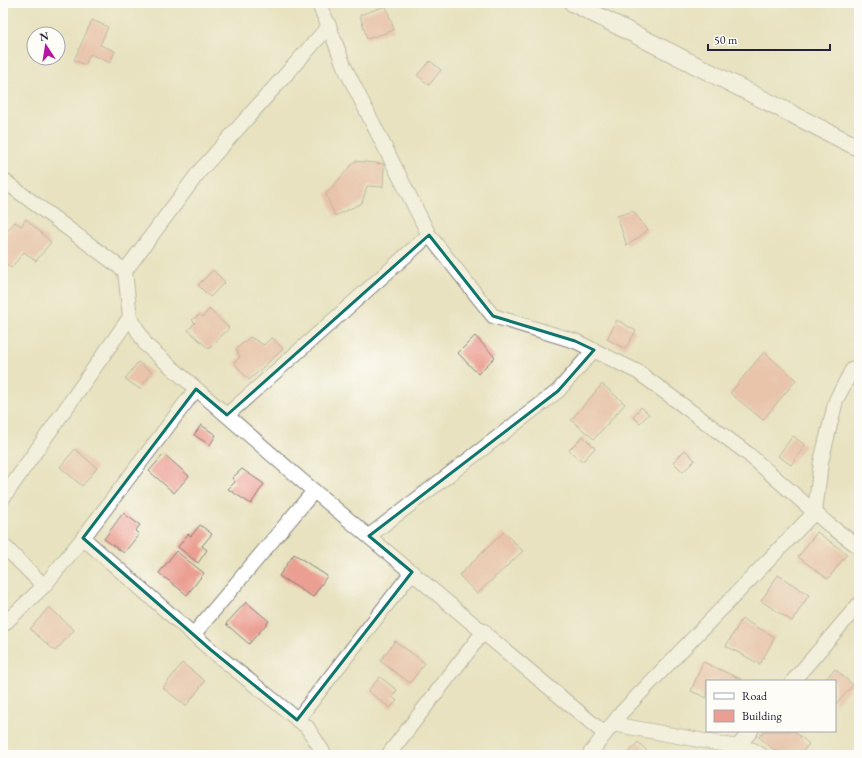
<svg xmlns="http://www.w3.org/2000/svg" width="862" height="758" font-family="'EB Garamond',serif">
  <rect width="100%" height="100%" fill="#fdfcf7"/>
  <filter id="ink" filterUnits="userSpaceOnUse"><feTurbulence type="fractalNoise" baseFrequency=".025" numOctaves="2"/><feDisplacementMap in="SourceGraphic" scale="8" xChannelSelector="R" yChannelSelector="G"/><feConvolveMatrix kernelMatrix="1 2 1 2 8 2 1 2 1" color-interpolation-filters="sRGB"/></filter>
  <filter id="wash" filterUnits="userSpaceOnUse"><feTurbulence type="fractalNoise" baseFrequency=".012" numOctaves="4" result="noise"/><feDisplacementMap in="SourceGraphic" scale="16" xChannelSelector="R" yChannelSelector="G"/><feGaussianBlur stdDeviation="0.9" result="paint"/><feColorMatrix in="noise" values="0 0 0 0 0 0 0 0 0 0 0 0 0 0 0 0 0 1.4 0 .05"/><feComposite in="paint" operator="in"/></filter>
  <g filter="url(#wash)">
    <rect width="100%" height="100%" fill="#e8e2c0"/>
    <g id="blocks">
      <g fill="#eb9f93">
        <path d="M386,6L394,30L367,39L360,15Z"/>
        <path d="M92,20L108,27L100,45L115,51L110,63L90,54L85,65L74,60Z"/>
        <path d="M430,61L441,70L429,85L417,75Z"/>
        <path d="M355,161L384,164L383,187L367,186L362,203L335,216L326,194Z"/>
        <path d="M633,211L648,230L627,246L617,216Z"/>
        <path d="M26,219L51,242L36,261L24,252L11,268L3,261V236L15,222L21,226Z"/>
        <path d="M213,270L225,282L210,297L198,285Z"/>
        <path d="M209,309L229,328L209,349L188,330L195,323L192,320L199,315L203,317Z"/>
        <path d="M617,320L636,331L625,349L607,339Z"/>
        <path d="M475,336L495,357L478,374L458,353Z"/>
        <path d="M250,337L264,345L272,337L283,349L249,380L234,363L240,357L236,349Z"/>
        <path d="M764,352L796,380L763,420L730,393Z"/>
        <path d="M138,362L152,372L140,389L125,379Z"/>
        <path d="M602,384L625,404L594,439L571,420Z"/>
        <path d="M641,407L649,414L640,423L633,417Z"/>
        <path d="M201,425L216,435L210,445L194,435Z"/>
        <path d="M583,436L595,448L582,462L569,450Z"/>
        <path d="M793,436L805,445L791,465L778,456Z"/>
        <path d="M75,449L97,468L82,486L60,467Z"/>
        <path d="M685,450L695,460L683,472L673,462Z"/>
        <path d="M164,454L189,476L174,493L149,471Z"/>
        <path d="M242,469L264,484L251,504L228,489L235,482L232,478Z"/>
        <path d="M123,513L140,525L135,531L139,534L124,553L104,539Z"/>
        <path d="M200,525L212,534L202,546L207,550L198,563L178,547L188,534L191,536Z"/>
        <path d="M504,532L523,551L477,594L459,575Z"/>
        <path d="M817,532L847,554L828,579L798,557Z"/>
        <path d="M176,551L204,573L187,595L159,573Z"/>
        <path d="M294,554L327,576L313,597L279,576Z"/>
        <path d="M778,575L809,595L792,621L761,601Z"/>
        <path d="M246,602L269,621L249,644L226,624Z"/>
        <path d="M49,607L74,630L55,651L30,629Z"/>
        <path d="M742,619L775,637L760,664L726,646Z"/>
        <path d="M395,641L425,663L410,683L380,661Z"/>
        <path d="M703,662L741,679L740,681H707V698L691,691Z"/>
        <path d="M182,663L205,681L186,706L163,688Z"/>
        <path d="M835,669L853,685L835,705V681H824Z"/>
        <path d="M380,677L397,690L392,697L397,701L390,708L368,691Z"/>
        <path d="M764,731H794L809,744L800,755H780L759,737Z"/>
        <path d="M638,742L651,755H626Z"/>
      </g>
    </g>
  </g>
  <g filter="url(#ink)">
    <use href="#blocks" fill-opacity="0" stroke="#85827e" stroke-width="1"/>
    <g fill="none" stroke-linecap="round" stroke-linejoin="round">
      <g stroke="#85827e" stroke-width="16">
        <g id="minor">
          <path d="M318,3L329,26L344,66L429,235L493,316L575,341L638,372L747,453L828,524L859,547"/>
          <path d="M3,180L125,271L130,317L146,345L301,480L605,734"/>
          <path d="M125,271L199,172L329,26"/>
          <path d="M227,415L429,235"/>
          <path d="M3,498L130,317"/>
          <path d="M369,536L558,391L594,350"/>
          <path d="M83,538L196,389"/>
          <path d="M3,545L44,586L83,538L211,650L307,727L325,755"/>
          <path d="M3,625L44,586"/>
          <path d="M193,635L314,491"/>
          <path d="M793,681L859,604"/>
          <path d="M297,720L412,572"/>
          <path d="M613,724L753,750L761,755"/>
          <path d="M737,747L751,731"/>
          <path d="M388,755L484,631"/>
          <path d="M589,755L621,713L815,512L821,462L836,400L852,370L859,366"/>
        </g>
      </g>
      <g stroke="#85827e" stroke-width="19">
        <path id="tertiary" d="M573,3L859,148"/>
      </g>
      <use href="#minor" stroke="#fff" stroke-width="14"/>
      <use href="#tertiary" stroke="#fff" stroke-width="17"/>
    </g>
  </g>
  <path d="M0 0H862V758H0ZM429,235L493,316L575,341L594,350L558,391L369,536L412,572L297,720L211,650L83,538L196,389L227,415Z" fill="#e8e2c0" fill-opacity=".55" fill-rule="evenodd"/>
  <path fill="none" stroke="#0f766e" stroke-width="3" stroke-linejoin="round" d="M429,235L493,316L575,341L594,350L558,391L369,536L412,572L297,720L211,650L83,538L196,389L227,415Z"/>
  <rect width="862" height="758" fill="none" stroke="#fdfcf7" stroke-width="16"/>
  <rect x="706" y="680" width="130" height="52" fill="#fdfcf7" stroke="#a5a5ac"/>
  <rect x="714" y="693" width="20" height="6" fill="#ffffff" stroke="#a5a5ac"/>
  <text x="742" y="700" font-size="12" fill="#22223b">Road</text>
  <rect x="714" y="710" width="20" height="12" fill="#eb9f93" stroke="#a5a5ac"/>
  <text x="742" y="720" font-size="12" fill="#22223b">Building</text>
  <g transform="translate(46 46) rotate(348)"><circle r="19" fill="#fdfcf7" stroke="#a5a5ac"/>
  <path d="M0-3L7 15L0 10L-7 15Z" fill="#b5179e"/>
  <text y="-6" font-size="11" font-weight="bold" text-anchor="middle" fill="#22223b">N</text>
  </g>
  <path d="M708 44v6h122v-6" fill="none" stroke="#22223b" stroke-width="2"/>
  <text x="714" y="44" font-size="12" fill="#22223b" stroke="#fdfcf7" stroke-width="3" paint-order="stroke">50 m</text>
</svg>
